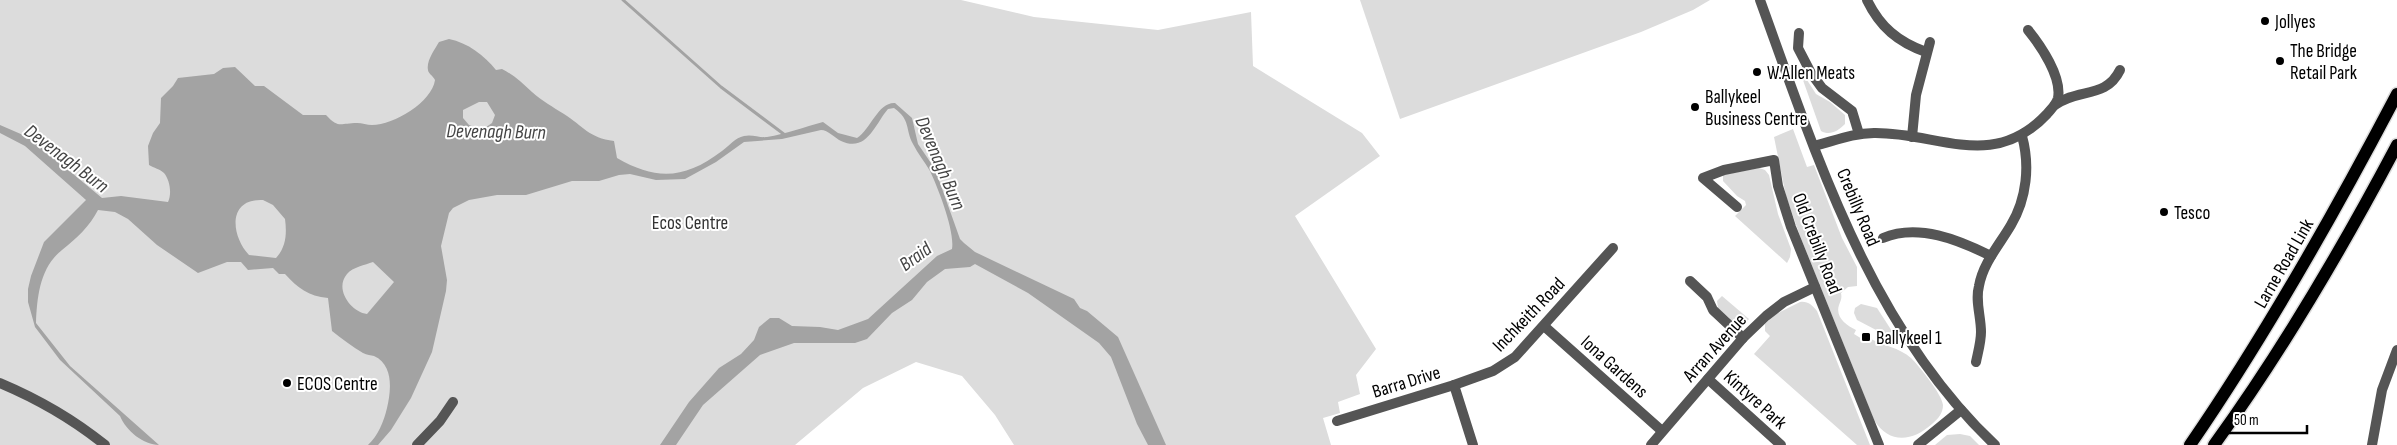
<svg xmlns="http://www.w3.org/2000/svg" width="2397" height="445" font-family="'Sofia Sans Condensed',sans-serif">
  <rect width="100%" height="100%" fill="#fff"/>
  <g fill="#dcdcdc">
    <path d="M0,0H961L1034,17L1158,30L1251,12L1253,66L1362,133L1380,156L1295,216L1376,349L1356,375L1360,394L1338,402L1340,413L1323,418L1331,445H1014L995,415L962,376L916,362L863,388L795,445H0Z"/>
    <path d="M1360,0H1710L1693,10L1641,32L1400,119Z"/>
    <path d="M1798,66L1816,94L1830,102L1845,115V124C1838,131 1830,136 1821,131Z"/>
    <path d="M1793,129L1807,167L1814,165L1842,238L1857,267V286L1848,287L1841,293C1842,298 1841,300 1839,305C1835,317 1846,325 1856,330L1854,334L1867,342L1869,338C1882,345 1900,348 1911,358C1919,366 1942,394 1943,405C1943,413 1938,419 1932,424C1912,442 1889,444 1874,420L1800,236L1786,196L1774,137Z"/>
    <path d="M1759,168L1765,170L1769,175L1778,214L1791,249L1790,257L1787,263L1735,216L1746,205L1745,201L1737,196L1723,181V175Z"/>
    <path d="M1722,296L1749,319L1743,326L1736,324L1718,308L1717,301Z"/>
    <path d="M1800,302C1808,301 1812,305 1817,311L1870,445H1857L1754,354L1770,336L1765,331V324L1776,314Z"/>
    <path d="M1861,304L1877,308L1899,342L1857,320L1854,313L1855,308Z"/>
    <path d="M1960,434L1970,436L1979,445H1935L1947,435Z"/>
  </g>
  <path fill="#a3a3a3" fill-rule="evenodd" d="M449,39C468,43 484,55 496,70L502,69C514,75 522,83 532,92C542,101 553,107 564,114C583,126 589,138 614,141L617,158C657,181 685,179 722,151C730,145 735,138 744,136C752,134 760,138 767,137C786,134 804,127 823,122L838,133L857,138C871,129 878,102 895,103L912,118L918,144L935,169L960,239L964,243L975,252L1074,299L1080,308L1087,311L1118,337L1166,445H1148L1137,424L1111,357L1099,343L1028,293L975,264L970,267L945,269L927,282L912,300L892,313L867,339L855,343H794L760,355L703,405L676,445H660L689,402L719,368L741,354L754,340L759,327L770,318H779L792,326L820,327L838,330L868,319L937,256L952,249C955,231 938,188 930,171C925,162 918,154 913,144C905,129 911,120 894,108L888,109C875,124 867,153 841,141C835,138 828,130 821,130L782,139L744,142L716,162L685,179L656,180L630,174L619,175L599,181H572L526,195H497L469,200L453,208L449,213L441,246L447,280L446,291L432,352L411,398L391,430L378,445H368C378,436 384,421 387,408C391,391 394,365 374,356C371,355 367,355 363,353C353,347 342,339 332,331L328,298C308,296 298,288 285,274H279L273,268L248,270L241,262H227L198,273L157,245L128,219L115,212L98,210C90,226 76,239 62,250C40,267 37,297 36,323L70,366L159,445C144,445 126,431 120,416L60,360L35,327L28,302V289L31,276L44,242L86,200L25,146L0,133V125L30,138L102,198L121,196L168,202C172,194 170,180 164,173C160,169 154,168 149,165L148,146L153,133L160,123L161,98L173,86L178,78L214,74L223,68L235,67L255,86H264L303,115H326C339,129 340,123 357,123C362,123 367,125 372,125C394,125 432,102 435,80C433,76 428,73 428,70C426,61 435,49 439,42ZM479,102H487L495,115L492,123L482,130L469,125L463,118V110ZM263,200L273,205L285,219C287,234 286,247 276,258L249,255C231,236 227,198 263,200ZM373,262L394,282L367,314C351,312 334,289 347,274C353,267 365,265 373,262Z"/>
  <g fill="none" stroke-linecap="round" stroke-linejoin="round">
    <path stroke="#a3a3a3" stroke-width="3" d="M623,0L721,87L785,135"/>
    <g stroke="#dbdbdb" stroke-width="15">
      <g id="primary">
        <path d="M2190,445C2267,333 2334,214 2397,94"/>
        <path d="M2214,445C2283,350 2342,249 2397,145"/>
      </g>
    </g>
    <g stroke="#555" stroke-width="10">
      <path d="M1867,0C1880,27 1898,42 1926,52"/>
      <path d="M1799,33L1798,48L1811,73L1822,88L1852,111L1859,134"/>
      <path d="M2055,105C2078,88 2106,99 2120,70"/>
      <path d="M1912,137L1916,95L1930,42"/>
      <path d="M1814,146C1834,141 1853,133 1874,133C1938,132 1993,172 2047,114C2051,109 2056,105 2058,98C2062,77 2041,46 2028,30"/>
      <path d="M1737,207L1703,178L1724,170L1774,160L1778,186L1791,227L1879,445"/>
      <path d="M1883,238C1918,223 1959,240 1991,256"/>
      <path d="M1690,281L1707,297L1713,310L1743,338"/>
      <path d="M1544,326L1662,431"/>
      <path d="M1976,362C1978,352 1981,342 1981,332C1981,316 1975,301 1979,286C1983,263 2000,244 2011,225C2027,198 2030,165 2022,136"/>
      <path d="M1708,379L1781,445"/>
      <path d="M0,383C38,399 73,419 105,445"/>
      <path d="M1454,385L1493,371L1515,357L1613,248"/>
      <path d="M1337,421L1454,385L1473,445"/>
      <path d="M417,445L440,421L453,402"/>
      <path d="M1651,445L1743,338L1766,316L1784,302L1815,287"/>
      <path d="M1918,445L1961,410"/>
      <path d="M2372,445L2382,390L2397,350"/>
    </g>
    <path stroke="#555" stroke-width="10" d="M1760,0C1817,157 1870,327 1995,445"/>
    <use href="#primary" stroke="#000" stroke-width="12"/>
  </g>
  <g fill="#000" stroke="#fff" stroke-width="2">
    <circle cx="2265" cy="21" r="5"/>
    <circle cx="2280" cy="61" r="5"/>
    <circle cx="1757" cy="72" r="5"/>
    <circle cx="1695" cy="107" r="5"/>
    <circle cx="2164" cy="212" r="5"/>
    <rect x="1861" y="332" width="10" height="10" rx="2.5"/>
    <circle cx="287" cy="383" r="5"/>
  </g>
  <g text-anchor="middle" stroke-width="4" stroke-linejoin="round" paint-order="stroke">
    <g font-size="19" fill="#000" stroke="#fff" text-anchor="start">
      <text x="2275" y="28">Jollyes</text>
      <text x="2290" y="57">The Bridge<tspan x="2290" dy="22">Retail Park</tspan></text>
      <text x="1767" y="79">W.Allen Meats</text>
      <text x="1705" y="103">Ballykeel<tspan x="1705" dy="22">Business Centre</tspan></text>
      <text x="2174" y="219">Tesco</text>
      <text x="1876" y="344">Ballykeel 1</text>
      <text x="297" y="390">ECOS Centre</text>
    </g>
    <g font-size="19" fill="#000" stroke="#fff">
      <text transform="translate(1859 207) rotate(67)" y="7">Crebilly Road</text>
      <text transform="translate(1818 243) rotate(69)" y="7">Old Crebilly Road</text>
      <text transform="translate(2283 263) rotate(-60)" y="7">Larne Road Link</text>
      <text transform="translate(1528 314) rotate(-46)" y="7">Inchkeith Road</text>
      <text transform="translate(1714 347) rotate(-48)" y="7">Arran Avenue</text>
      <text transform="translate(1615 366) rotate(42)" y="7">Iona Gardens</text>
      <text transform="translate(1406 381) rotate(-17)" y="7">Barra Drive</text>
      <text transform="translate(1756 399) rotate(42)" y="7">Kintyre Park</text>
    </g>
    <g font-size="19" fill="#333" stroke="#fff">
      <text x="690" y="229">Ecos Centre</text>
    </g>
    <g font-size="20" font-style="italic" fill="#444" stroke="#fff">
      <text transform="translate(496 131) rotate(1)" y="7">Devenagh Burn</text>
      <text transform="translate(67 158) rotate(37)" y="7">Devenagh Burn</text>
      <text transform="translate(941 163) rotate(67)" y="7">Devenagh Burn</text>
      <text transform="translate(915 256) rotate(-36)" y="7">Braid</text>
    </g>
  </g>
  <path d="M2227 425v8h80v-8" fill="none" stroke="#000000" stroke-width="2.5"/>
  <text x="2234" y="425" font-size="15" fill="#000000" stroke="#ffffff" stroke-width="4" paint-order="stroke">50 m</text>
</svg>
